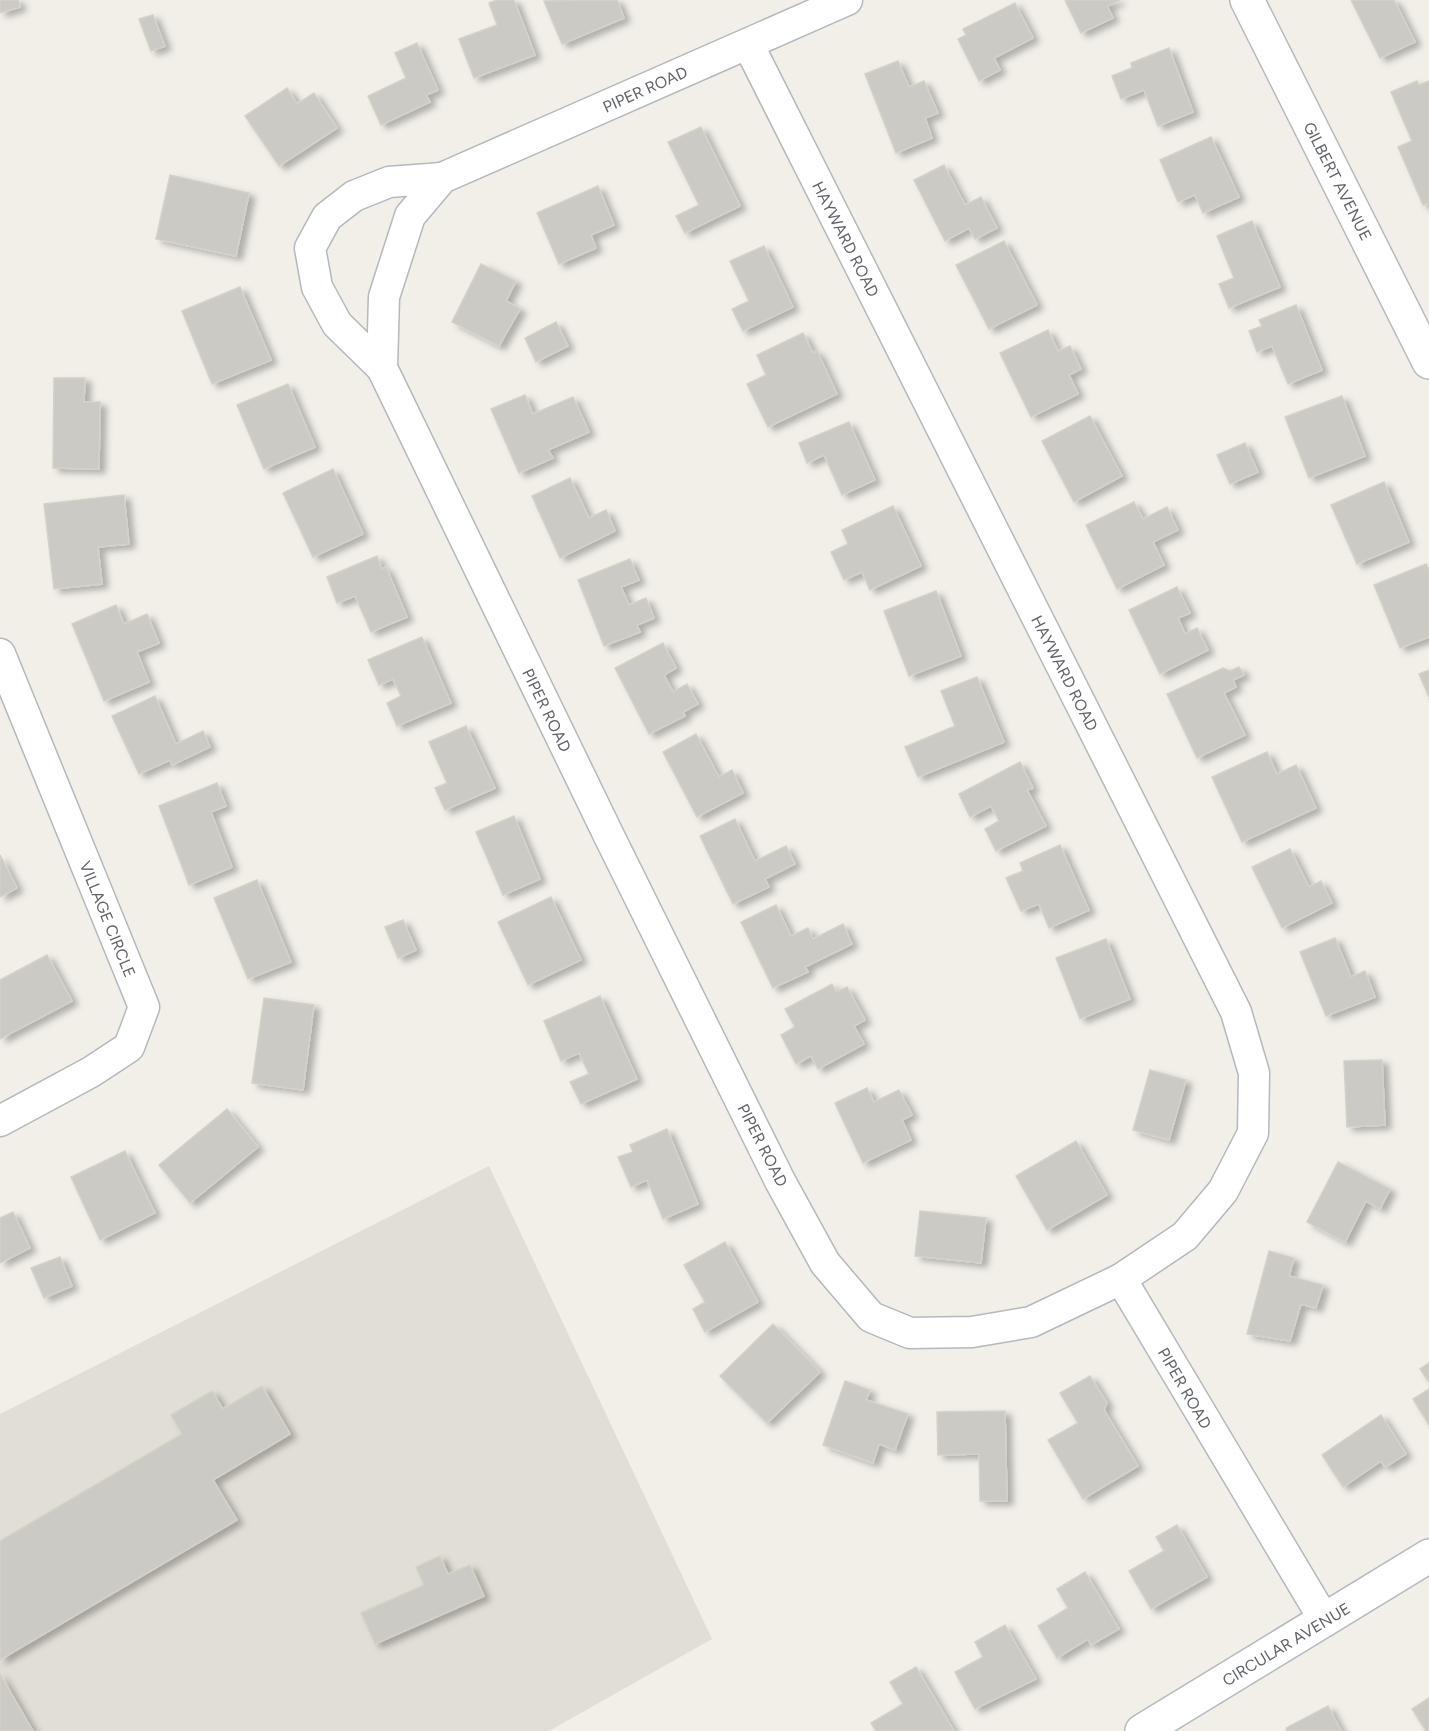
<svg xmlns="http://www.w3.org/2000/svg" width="1429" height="1731" font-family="Figtree,sans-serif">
  <defs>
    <filter id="shadow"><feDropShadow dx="6" dy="4" stdDeviation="3" flood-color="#0004"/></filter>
  </defs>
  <rect width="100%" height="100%" fill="#f1efe8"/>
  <path fill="#e1ded6" d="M489,1166L712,1639L549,1731H0V1414Z"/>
  <g fill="#cccac5" stroke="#d6d1c6" stroke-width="1.5" filter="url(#shadow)">
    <path d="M0,0H18L20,7L0,13Z"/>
    <path d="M497,0H514L535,55L474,78L459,39L497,25L489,3Z"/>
    <path d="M617,0L624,18L562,44L544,1Z"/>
    <path d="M1065,0H1120L1107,6L1113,18L1081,33Z"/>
    <path d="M1351,0H1394L1415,42L1380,58Z"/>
    <path d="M1015,3L1033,38L994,58L1000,70L979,81L958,39L966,35L963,29Z"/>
    <path d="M153,15L165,46L151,51L139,19Z"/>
    <path d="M417,43L438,90L426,95L430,102L381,125L368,96L406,78L395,53Z"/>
    <path d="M1169,48L1193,112L1158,126L1144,90L1121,99L1112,76L1132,68L1131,63Z"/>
    <path d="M898,61L909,87L924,81L938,113L925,118L932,138L896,153L865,74Z"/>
    <path d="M1417,81L1419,85L1429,81V203L1423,205L1398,147L1412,141L1391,92Z"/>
    <path d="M287,88L297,104L314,93L337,128L279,166L245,116Z"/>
    <path d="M701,127L740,206L685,233L676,216L699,205L668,142Z"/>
    <path d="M1211,137L1239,197L1203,213L1195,195L1178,202L1160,160Z"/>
    <path d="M944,165L965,205L981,197L997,228L975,239L969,228L945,241L914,180Z"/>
    <path d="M170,175L249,193L236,256L156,239Z"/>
    <path d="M598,186L614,225L591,235L596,248L559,264L537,213Z"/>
    <path d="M1252,221L1280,287L1229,308L1219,284L1234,278L1217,236Z"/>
    <path d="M1004,241L1037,305L989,329L956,265Z"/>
    <path d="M764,246L793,307L743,331L732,309L749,301L730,261Z"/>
    <path d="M481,264L516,281L506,301L520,309L499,346L452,322Z"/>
    <path d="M240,287L271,360L212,384L182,311Z"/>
    <path d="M1296,305L1322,370L1288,384L1272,346L1257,352L1249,331L1262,326L1259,320Z"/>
    <path d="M556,322L568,346L536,362L525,338Z"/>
    <path d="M1048,330L1058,351L1070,346L1081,369L1069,375L1078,394L1031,417L1000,353Z"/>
    <path d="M803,333L813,353L817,351L837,394L768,427L747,384L766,375L757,355Z"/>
    <path d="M54,378H85L84,402H100L99,469L53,468Z"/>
    <path d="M288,384L315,447L264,469L237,405Z"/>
    <path d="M525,395L533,414L573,397L589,432L548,450L553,458L519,473L491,409Z"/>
    <path d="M1342,396L1365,456L1309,478L1285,417Z"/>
    <path d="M1090,416L1122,476L1074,502L1042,441Z"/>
    <path d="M849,422L875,480L842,495L824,455L807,463L799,443Z"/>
    <path d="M1245,443L1258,472L1230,484L1217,455Z"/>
    <path d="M333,469L363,534L313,557L283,493Z"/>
    <path d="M570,478L589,518L606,510L615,531L560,558L532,496Z"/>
    <path d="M1384,482L1409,542L1357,564L1331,505Z"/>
    <path d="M124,495L129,544L98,547L102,584L54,589L44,504Z"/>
    <path d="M1134,502L1143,519L1167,507L1178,530L1153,542L1164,565L1117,589L1086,525Z"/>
    <path d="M893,506L921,566L870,590L862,572L844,580L831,552L848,544L842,530Z"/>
    <path d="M377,556L382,569L386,567L407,617L371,632L355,596L337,603L327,577Z"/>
    <path d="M630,559L639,580L621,587L629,605L646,598L654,618L637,625L640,632L604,646L578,580Z"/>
    <path d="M1426,564L1429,570V637L1400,648L1374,585Z"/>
    <path d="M1177,587L1190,613L1178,618L1185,634L1197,628L1208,650L1160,674L1129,610Z"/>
    <path d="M936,591L961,656L909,676L884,611Z"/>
    <path d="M116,605L124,624L147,614L159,643L137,652L149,682L104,701L72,624Z"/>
    <path d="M422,637L451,703L397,726L387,703L401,696L393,679L379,685L368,660Z"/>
    <path d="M663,643L676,668L664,675L673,692L687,684L698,704L683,712L685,716L649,734L615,668Z"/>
    <path d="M1239,667L1244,675L1233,680L1236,687L1224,693L1245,735L1197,758L1167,694L1223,668L1230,671Z"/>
    <path d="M1429,670V697L1419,674Z"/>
    <path d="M977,677L1004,742L918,777L905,747L955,726L941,691Z"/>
    <path d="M155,696L176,744L203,731L210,747L172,765L170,760L139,774L112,716Z"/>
    <path d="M466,726L495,788L445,810L435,788L447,783L429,742Z"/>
    <path d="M696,734L719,777L732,770L743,793L697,817L663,752Z"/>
    <path d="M1267,752L1277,774L1296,765L1316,808L1242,842L1212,777Z"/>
    <path d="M1020,762L1033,788L1027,790L1046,826L996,851L985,829L999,821L991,806L970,817L959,794Z"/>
    <path d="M217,783L226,806L211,812L232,867L189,885L159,806Z"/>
    <path d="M514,816L540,879L503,895L476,832Z"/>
    <path d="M735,819L755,861L786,846L795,864L765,879L769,887L733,904L700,836Z"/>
    <path d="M1060,845L1089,910L1049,928L1039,904L1021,911L1006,878L1023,871L1020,863Z"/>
    <path d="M1290,849L1309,887L1321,881L1332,903L1282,928L1252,867Z"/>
    <path d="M0,855L17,888L0,897Z"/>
    <path d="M257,880L291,962L248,979L214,898Z"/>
    <path d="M551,897L581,960L528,985L498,922Z"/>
    <path d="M776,905L791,936L808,928L813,939L843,924L852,944L805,967L808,972L773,988L741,922Z"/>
    <path d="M403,920L416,950L398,958L385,927Z"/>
    <path d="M1335,938L1351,977L1365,971L1375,997L1326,1016L1300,952Z"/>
    <path d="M1106,939L1130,999L1080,1019L1056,958Z"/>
    <path d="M47,955L72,1001L0,1039V980Z"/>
    <path d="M832,984L836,992L847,987L865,1020L854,1026L864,1044L818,1069L811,1056L796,1064L781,1035L795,1027L785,1009Z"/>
    <path d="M600,996L637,1079L581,1104L570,1082L589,1074L579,1053L561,1061L544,1021Z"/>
    <path d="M264,998L314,1005L303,1090L252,1083Z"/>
    <path d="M1382,1060L1385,1125L1347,1127L1344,1061Z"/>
    <path d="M1150,1070L1186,1080L1169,1140L1133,1130Z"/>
    <path d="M867,1088L874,1102L899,1090L912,1115L902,1120L911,1140L863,1163L835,1103Z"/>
    <path d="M227,1109L258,1147L190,1203L159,1165Z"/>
    <path d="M667,1129L698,1204L663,1219L647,1180L631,1187L618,1157L633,1152L630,1145Z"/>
    <path d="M1076,1141L1107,1195L1047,1230L1016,1176Z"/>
    <path d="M125,1151L155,1213L100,1240L71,1177Z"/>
    <path d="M1338,1162L1390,1189L1380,1209L1366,1201L1345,1242L1307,1222Z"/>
    <path d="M920,1211L986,1218L981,1263L915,1256Z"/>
    <path d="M13,1212L30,1248L0,1263V1218Z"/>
    <path d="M725,1242L758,1302L705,1332L693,1309L705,1302L684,1265Z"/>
    <path d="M1269,1251L1294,1258L1289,1276L1323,1285L1316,1308L1301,1304L1290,1341L1247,1334Z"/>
    <path d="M60,1257L72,1286L44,1298L31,1268Z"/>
    <path d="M773,1324L820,1372L767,1423L720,1376Z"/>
    <path d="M1429,1363V1382L1420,1369Z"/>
    <path d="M1090,1376L1107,1403L1104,1410L1138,1466L1083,1499L1048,1440L1078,1423L1060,1393Z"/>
    <path d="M845,1381L870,1390L866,1400L908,1414L895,1450L879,1444L873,1463L823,1445Z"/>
    <path d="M262,1386L290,1434L213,1480L237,1520L0,1660V1541L182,1434L171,1415L212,1391L223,1409Z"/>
    <path d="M1429,1389V1425L1413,1399Z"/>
    <path d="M1005,1411L1007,1501H980L979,1454L938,1455L937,1412Z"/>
    <path d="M1381,1415L1406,1454L1385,1467L1381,1461L1343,1487L1322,1455Z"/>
    <path d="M1177,1525L1207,1577L1151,1609L1129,1571L1164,1551L1156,1537Z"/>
    <path d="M440,1556L448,1574L470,1565L484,1596L375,1644L361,1613L424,1585L416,1567Z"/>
    <path d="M1085,1572L1119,1629L1091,1645L1088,1639L1057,1658L1038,1626L1068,1608L1057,1589Z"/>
    <path d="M1005,1625L1036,1679L975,1709L955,1672L983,1657L975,1642Z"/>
    <path d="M916,1667L954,1731H876L871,1723L903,1704L890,1682Z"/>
    <path d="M0,1674L33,1731H0Z"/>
    <path d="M1429,1698V1731H1426L1412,1709Z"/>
    <path d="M1328,1706L1341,1731H1287L1286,1728Z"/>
  </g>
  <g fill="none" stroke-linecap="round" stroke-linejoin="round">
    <g stroke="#b5b8bc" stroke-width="33">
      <g id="street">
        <path d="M748,44L1236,1012L1254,1073L1253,1133L1223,1191L1185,1236L1121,1279L1031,1322L972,1332L910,1333L871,1317L825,1263L780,1181L610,838L382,368L384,297L410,216L442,178L847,0"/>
        <path d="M382,368L337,324L317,287L310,248L327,217L354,196L389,182L442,178"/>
        <path d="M0,654L144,1007L129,1047L91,1072L0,1121"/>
        <path d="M1121,1279L1325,1621"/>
      </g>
    </g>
    <g stroke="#b6babf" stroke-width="36">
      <g id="secondary">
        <path d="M1247,0L1429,362"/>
        <path d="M1142,1731L1429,1556"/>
      </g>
    </g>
    <use href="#street" stroke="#fff" stroke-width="30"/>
    <use href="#secondary" stroke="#fff" stroke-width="33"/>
  </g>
  <g text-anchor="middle" stroke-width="5" stroke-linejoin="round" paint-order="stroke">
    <g font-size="16" fill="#5f6368" stroke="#fff">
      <text transform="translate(645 89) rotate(-24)" y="6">PIPER ROAD</text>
      <text transform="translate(1338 181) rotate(63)" y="6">GILBERT AVENUE</text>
      <text transform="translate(846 239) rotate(63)" y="6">HAYWARD ROAD</text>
      <text transform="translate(1065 673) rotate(63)" y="6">HAYWARD ROAD</text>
      <text transform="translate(547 710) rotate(64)" y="6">PIPER ROAD</text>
      <text transform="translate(108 919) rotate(68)" y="6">VILLAGE CIRCLE</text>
      <text transform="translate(763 1145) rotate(63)" y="6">PIPER ROAD</text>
      <text transform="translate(1185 1388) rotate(60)" y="6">PIPER ROAD</text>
      <text transform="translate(1286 1644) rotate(-31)" y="6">CIRCULAR AVENUE</text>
    </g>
  </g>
</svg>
